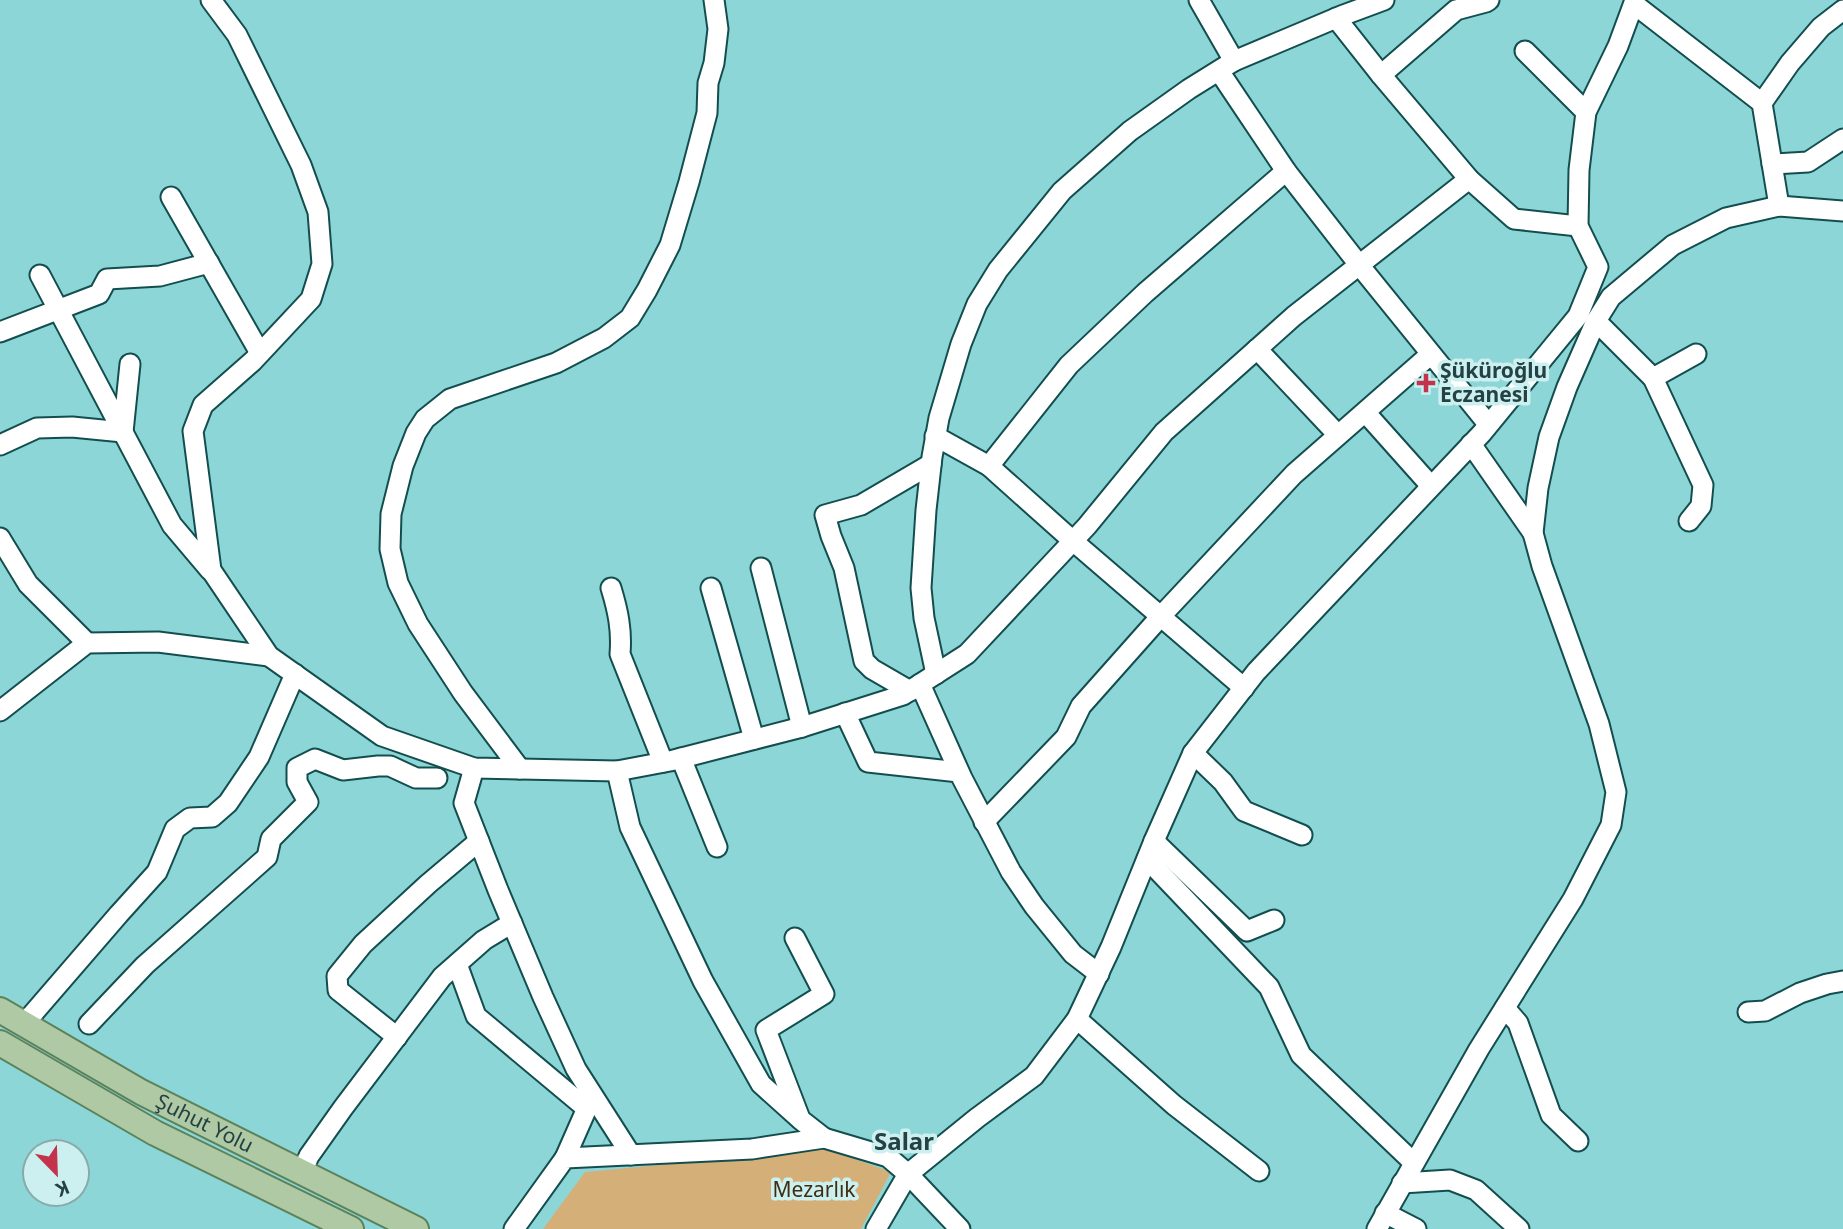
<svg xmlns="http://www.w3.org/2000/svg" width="1843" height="1229" font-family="'Noto Sans',sans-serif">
  <rect width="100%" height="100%" fill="#8dd6d7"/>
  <path fill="#d5af78" d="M827,1149L891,1172L861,1229H543L585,1172Z"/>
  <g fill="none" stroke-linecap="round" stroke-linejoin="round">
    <g stroke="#134e4f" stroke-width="23">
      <g id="minor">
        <path d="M211,0L237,35L301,165L318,212L322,264L311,299L253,361L203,405L193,431L211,570L269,656L382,736L474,768L617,771L670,761L802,727L903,695L967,654L1087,526L1164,432L1294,316L1469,179"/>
        <path d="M1199,0L1234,61"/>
        <path d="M1634,4L1762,103L1779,206"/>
        <path d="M1336,18L1381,75L1469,179L1514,219L1578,226"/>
        <path d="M1525,51L1586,112"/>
        <path d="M1219,71L1286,171L1360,266L1488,424"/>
        <path d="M1381,75L1456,10L1486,2L1489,0"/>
        <path d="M1762,103L1790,63L1821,27L1843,10"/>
        <path d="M1772,164L1808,162L1843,139"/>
        <path d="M171,197L260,353"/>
        <path d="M40,275L172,525L210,570"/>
        <path d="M1596,321L1653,378L1703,485L1701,506L1689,521"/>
        <path d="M0,332L99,294L107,279L160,276L209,263"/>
        <path d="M1257,349L1338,435"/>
        <path d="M1653,378L1696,354"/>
        <path d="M1365,412L1431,486"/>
        <path d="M935,436L989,466L1073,541L1244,688"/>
        <path d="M1471,444L1533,533"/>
        <path d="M0,445L37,428L72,427L123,432L130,364"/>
        <path d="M989,466L1069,365L1145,293L1286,171"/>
        <path d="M0,538L28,584L87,643"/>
        <path d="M761,568L802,727"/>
        <path d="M611,588C618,611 622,630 620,654L663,762"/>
        <path d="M711,588L754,739"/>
        <path d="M936,674L924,618L921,588L926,510L932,457L939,418L961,344L977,304L998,270L1062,191L1130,131L1189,89L1234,61L1341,16L1384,0"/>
        <path d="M920,684L962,778L1011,872L1034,906L1073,954L1099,974"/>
        <path d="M910,691L872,669L864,661L844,568L831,536L825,515L861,505L931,464"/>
        <path d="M0,711L87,643L158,642L269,656"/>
        <path d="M845,713L868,762L959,772"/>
        <path d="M1193,753L1223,782L1244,811L1302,835"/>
        <path d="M681,758L717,847"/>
        <path d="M474,768L464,803L498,890L543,997L576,1069L631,1155"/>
        <path d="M520,769L463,693L418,624L398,583L390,549L391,514L403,466L416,433L425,419L450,399L556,363L604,338L630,318L647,290L670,245L689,182L707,113L708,83L714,63L718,29L714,0"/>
        <path d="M617,771L630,827L703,981L761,1084L801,1120L824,1138"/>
        <path d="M984,822L1066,737L1081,706L1161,616L1294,474L1431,354"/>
        <path d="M1154,841L1247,931L1274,920"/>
        <path d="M1147,859L1269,987L1301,1055L1414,1163"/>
        <path d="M795,938L824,994L766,1030L799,1116"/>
        <path d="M457,964L476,1016L586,1108"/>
        <path d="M1505,1008L1518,1023L1551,1115L1578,1141"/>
        <path d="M1748,1012L1765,1011L1800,993L1827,984L1843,981"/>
        <path d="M1077,1019L1174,1105L1259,1171"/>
        <path d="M24,1024L119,914L157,872L175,829L190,818L212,817L228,803L259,757L295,674"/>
        <path d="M89,1024L145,965L267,857L271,839L308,802L297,782V768L315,759L343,770L378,766H390L416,778H437"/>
        <path d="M397,1037L338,990L337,976L363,944L428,884L479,841"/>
        <path d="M565,1158L591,1099"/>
        <path d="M302,1172L309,1156L343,1108L442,977L484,940L512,923"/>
        <path d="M1402,1183L1450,1180L1476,1190L1519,1229"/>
        <path d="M1385,1213L1416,1229"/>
        <path d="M514,1229L565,1158L752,1149L824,1138L888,1157L908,1174L960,1229"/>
        <path d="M876,1229L908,1174L977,1118L1034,1076L1077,1019L1111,947L1154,841L1193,753L1256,672L1482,433L1578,316L1598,267L1578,226L1579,170L1586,112L1618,46L1635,0"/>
        <path d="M1377,1229L1479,1049L1573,899L1611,825L1616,792L1599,724L1542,566L1533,533L1538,488L1549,437L1567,387L1596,321L1611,297L1673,245L1726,218L1779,206L1843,211"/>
      </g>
    </g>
    <g stroke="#5c825a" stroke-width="28">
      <g id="major">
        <path id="s1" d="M0,1010L141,1092L416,1229"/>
        <path d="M0,1043L155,1133L351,1229"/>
      </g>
    </g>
    <use href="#minor" stroke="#fff" stroke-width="19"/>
    <use href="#major" stroke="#afc9a4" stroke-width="24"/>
  </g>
  <path fill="#c3334b" stroke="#ccefef" stroke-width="2.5" d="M1422.5 372.5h7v7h7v7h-7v7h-7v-7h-7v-7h7z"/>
  <g text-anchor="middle" stroke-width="7" stroke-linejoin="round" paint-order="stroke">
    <g font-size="21" font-weight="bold" fill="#244243" stroke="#ccefef" text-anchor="start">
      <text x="1440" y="378">Şüküroğlu<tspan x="1440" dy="24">Eczanesi</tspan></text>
    </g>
    <g font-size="21" fill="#244243" stroke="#ccefef">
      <text dy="7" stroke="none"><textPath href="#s1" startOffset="234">Şuhut Yolu</textPath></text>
    </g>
    <g font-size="21" fill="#3f2d10" stroke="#ccefef">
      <text x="814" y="1197">Mezarlık</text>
    </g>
    <g font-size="24" font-weight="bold" fill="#244243" stroke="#ccefef">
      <text x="904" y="1150">Salar</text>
    </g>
  </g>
  <g transform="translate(56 1173) rotate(157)"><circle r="33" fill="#ccefef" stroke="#89aaaa" stroke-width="2"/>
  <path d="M0-5L12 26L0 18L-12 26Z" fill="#c3334b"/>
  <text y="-10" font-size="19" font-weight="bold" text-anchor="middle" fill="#244243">K</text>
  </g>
</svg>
